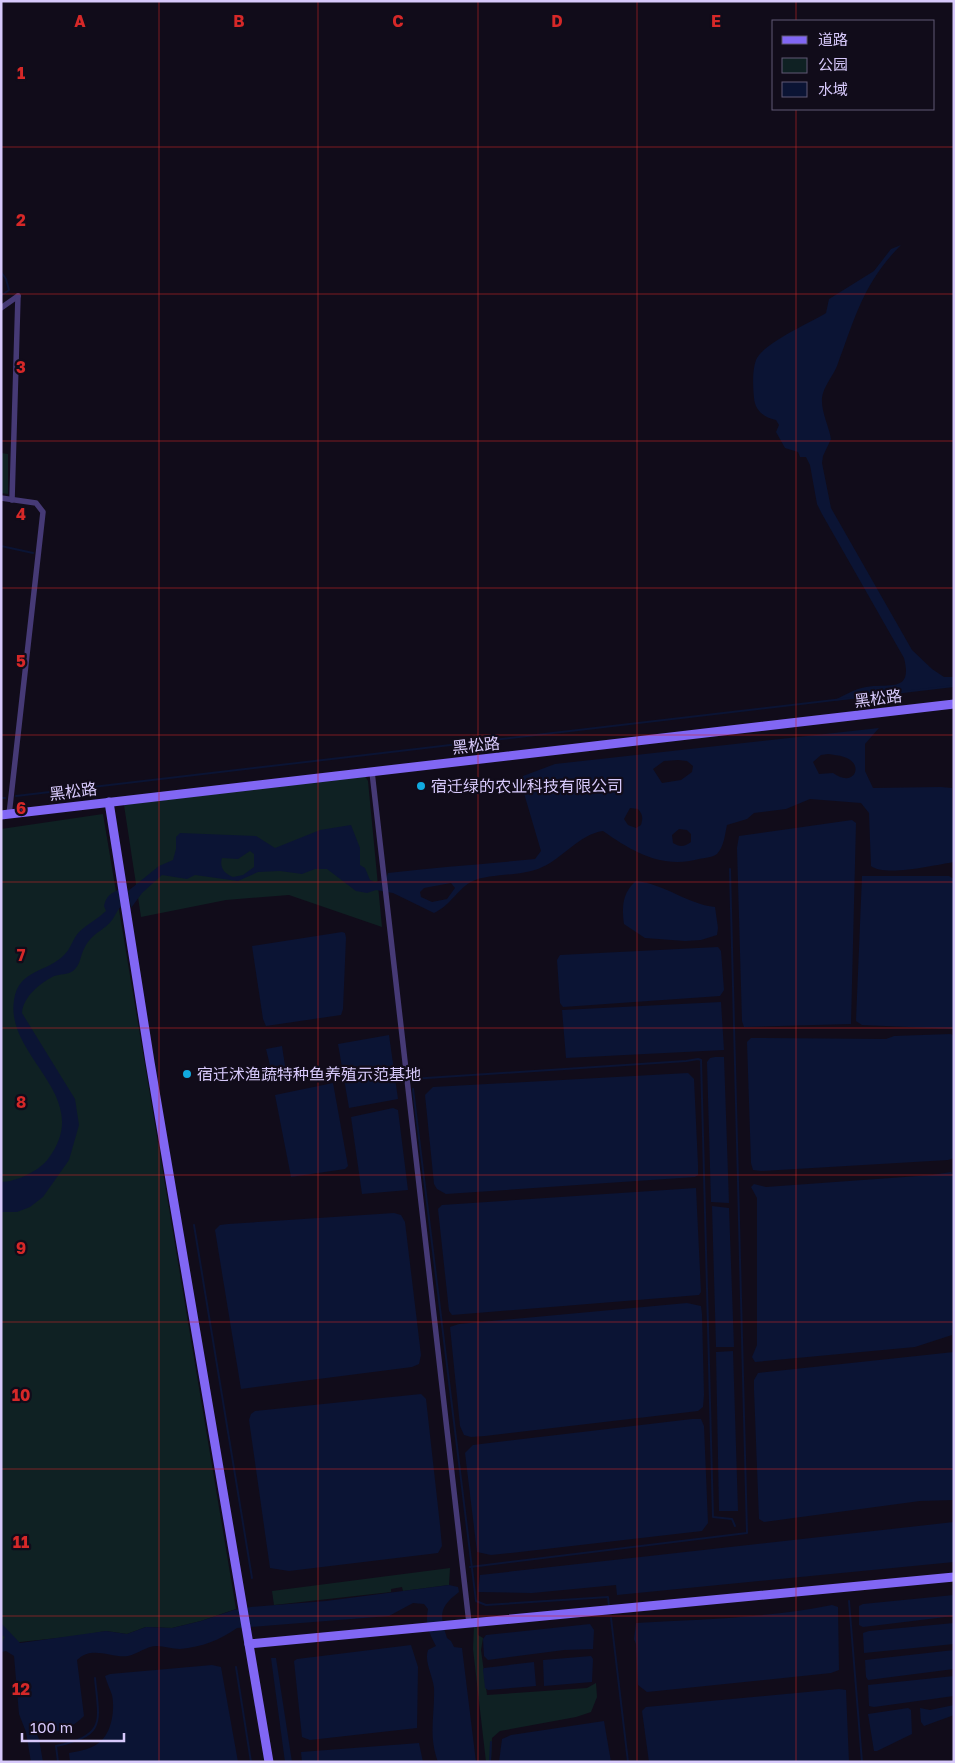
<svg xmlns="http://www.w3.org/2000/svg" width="955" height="1763" font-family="'Golos Text','Noto Sans SC',sans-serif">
  <rect width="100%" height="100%" fill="#110c1a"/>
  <g fill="#0f2123">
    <path d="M1,453L8,454V494L1,493Z"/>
    <path d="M365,776L368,781L382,927L289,895L226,900L141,917L124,805Z"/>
    <path d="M103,814L236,1609L201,1621L172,1628L146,1627L127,1634L106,1631L77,1636L1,1644V829Z"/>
    <path d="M450,1568L449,1585L403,1591L402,1587L391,1589V1592L274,1605L272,1591Z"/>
    <path d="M474,1626L478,1627V1635L483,1638L481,1650L487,1695L587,1688L596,1683L597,1697L591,1712L576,1717L500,1731L492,1738L491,1762H486L473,1649Z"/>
  </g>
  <g fill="#0b1434" fill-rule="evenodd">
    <path d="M901,245C863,283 855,318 837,366C833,376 823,387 822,398C821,412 829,426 831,439L823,456L822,463L831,508L912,650L932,669L944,677H954V686L833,701C843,696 854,689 866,687C890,683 913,693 904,658L822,514L817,504L810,465L806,457H800L798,452L785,448L776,432L779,425L776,420C765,418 755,411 754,398C753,386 752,371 756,360C763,343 810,323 826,313L829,299L874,271L891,249Z"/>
    <path d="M879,728L865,744V771L873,788L941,787L952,788L954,862C935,865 885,877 871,866L869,813L861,803L810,799L786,809L754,813L747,819L727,825C725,834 724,847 717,854C713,857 705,858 699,859C662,869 633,852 603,831C579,834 562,860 538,869C519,876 488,874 473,881C459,887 450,906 434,913L393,893L376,890L367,893L356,891L327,869H315L302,874L280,871L258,872L238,881L195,875L187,879L162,875L142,893L131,908L128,891L159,866L173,860L176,849V837L180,833L256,836L275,848L320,830L351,825L360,848V865L365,868L370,880L375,882L386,879L388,873C437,867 486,864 535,859L541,851L523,790V776L555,764ZM828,754C833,755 839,755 844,757C865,763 855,789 833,773L819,774L813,762L821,755ZM678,760L687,761L693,766L692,772L681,780L662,783L653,769L664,761ZM630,808L638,809C643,815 643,818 641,825L636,828L628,825L624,819ZM679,829L687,830L691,834V842C684,847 680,847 673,843L672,835ZM250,851L254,854V867L243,875L233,877C225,874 219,868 222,858L238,859ZM451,883L455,888L447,899L432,902L421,897L420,892L424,888Z"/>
    <path d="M852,820L856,823L851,1024L744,1027L742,1021L737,848L739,836Z"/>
    <path d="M862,876H949L954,879V1029L862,1025L856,1021Z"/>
    <path d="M636,881C665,884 687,904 715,907L718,928L717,935L701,940L685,941L645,938L624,924C622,907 622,893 636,881Z"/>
    <path d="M120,889L123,905C117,909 116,915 112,920C104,931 93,932 85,947C80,955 81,965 73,971C67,975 60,974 54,976C40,983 23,997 22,1013L75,1099L79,1125L69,1160L43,1197L30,1207L17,1212H1V1182C16,1182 39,1171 48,1159C96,1096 5,1058 14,1000C19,968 48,973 65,954C71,948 73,938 79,932C87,924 98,919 106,911L104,906C106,896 111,893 120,889Z"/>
    <path d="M342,932L345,933L346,938L343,1009L341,1015L266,1026L263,1019L252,946Z"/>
    <path d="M718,947L721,951L724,990L720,996L563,1007L560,1003L557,960L560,955Z"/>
    <path d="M721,1002L724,1050L566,1058L562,1010Z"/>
    <path d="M951,1034L954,1036V1158L948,1160L761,1171L753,1170L751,1163L747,1042L751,1038L886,1039L894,1036Z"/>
    <path d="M389,1035L398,1099L349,1108L338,1044Z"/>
    <path d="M282,1046L287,1079L274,1082L266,1049Z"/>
    <path d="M715,1057H724L729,1203L711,1202L707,1062L710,1058Z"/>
    <path d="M688,1073L694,1079L698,1165V1175L695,1177L446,1194L437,1189L434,1184L425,1095L433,1087Z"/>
    <path d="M333,1083L348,1166L345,1169L291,1177L275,1095Z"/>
    <path d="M393,1108L398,1110L408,1190L362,1194L351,1117Z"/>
    <path d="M951,1172L954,1177L952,1335L915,1347L755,1362L752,1357L757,1345V1198L751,1187L754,1184L766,1187L932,1175Z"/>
    <path d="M696,1188L701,1292L699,1295L452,1315L449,1311L438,1209L442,1205Z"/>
    <path d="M712,1206L729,1208L734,1347H716Z"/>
    <path d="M394,1213L401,1215L405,1222L421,1355L419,1364L412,1367L241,1389L215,1230L220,1225L228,1224Z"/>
    <path d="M687,1303L701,1306L702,1314L704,1395L703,1407L698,1411L485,1436L471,1437L464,1435L460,1426L450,1327L459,1324Z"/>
    <path d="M733,1351L738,1511H719L716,1352Z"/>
    <path d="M954,1352V1500L920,1501L764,1522L759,1519L754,1390V1380L758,1373Z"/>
    <path d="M421,1394L426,1399L440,1525L442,1546L438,1553L289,1571L270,1568L249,1420L251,1414L255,1411Z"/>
    <path d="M692,1419H701L704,1426L708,1523L702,1531L511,1553L491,1555L477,1552L465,1453L473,1445Z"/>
    <path d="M954,1522V1562L617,1595L616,1585L532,1593L478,1592L480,1575Z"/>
    <path d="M449,1585L458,1587L459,1592C438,1608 440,1615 447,1638L451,1641L454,1647L462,1648L476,1762H438C428,1735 435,1715 434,1688C433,1676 424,1662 428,1650L436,1646C429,1633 425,1624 428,1609L424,1604L413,1603L389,1616L237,1628C220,1640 202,1647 180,1649C172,1649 164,1646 157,1646C146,1646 138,1654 128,1656C110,1658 92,1645 77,1660L84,1716C70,1730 53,1736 34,1728L39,1739L43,1762H31L26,1732L19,1714L14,1656L6,1651L1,1652V1644L5,1637L1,1634V1623L20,1643L106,1631L127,1634L146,1627L172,1628L201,1621L234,1610L251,1607L326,1601Z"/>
    <path d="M954,1595V1616L863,1627L859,1625V1606L863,1604Z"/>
    <path d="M832,1605L838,1607L839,1670L831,1673L647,1692L638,1685L636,1644L634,1639L636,1623C702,1619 768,1618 832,1605Z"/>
    <path d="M954,1623V1644L864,1653L863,1633L869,1631Z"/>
    <path d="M590,1624L594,1630L593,1649L564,1650L488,1660L484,1656L483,1639L486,1635Z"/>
    <path d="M411,1645L418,1667L417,1728L310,1740L302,1737L294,1661L297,1659Z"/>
    <path d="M954,1650V1669L868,1680L866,1677L865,1660Z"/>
    <path d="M591,1656L593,1659L592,1682L544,1686L543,1660Z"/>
    <path d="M271,1658H276L292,1762H285Z"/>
    <path d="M534,1662L536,1686L488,1690L485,1688L483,1670L484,1668Z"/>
    <path d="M212,1665L221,1667L238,1762H70L69,1753C79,1751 94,1749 102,1740C112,1730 115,1709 112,1695C110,1689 107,1683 105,1676L110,1674Z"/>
    <path d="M954,1676V1696L874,1707L869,1706L868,1685Z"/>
    <path d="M839,1689L846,1690L849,1762H649L642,1711L646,1707Z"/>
    <path d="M954,1705V1715L924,1726L921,1722L920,1708L930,1710Z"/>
    <path d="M908,1708L911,1710L912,1734L877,1751H874L868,1714Z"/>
    <path d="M604,1721L611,1762H499L502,1739L511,1735Z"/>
    <path d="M419,1743L423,1762H302L301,1752Z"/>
  </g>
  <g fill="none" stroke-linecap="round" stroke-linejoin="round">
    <g stroke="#0b1434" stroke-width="2">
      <path d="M1,272L6,279L9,290L1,296"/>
      <path d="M1,546L33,553"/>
      <path d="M16,796L954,686"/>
      <path d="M1,798H5"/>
      <path d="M411,1079L686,1061L698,1059L701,1060L713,1517L732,1519L735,1526"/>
      <path d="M413,1089L476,1601L486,1605L608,1597L609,1606"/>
      <path d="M194,1225L252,1578"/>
      <path d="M470,1567L747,1533L730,869"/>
      <path d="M849,1601L862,1762"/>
      <path d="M611,1618L628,1762"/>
      <path d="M236,1667L251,1762"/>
      <path d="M58,1762L56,1746C107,1735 99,1722 95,1678"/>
      <path d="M490,1762L491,1742"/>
    </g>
    <g stroke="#463a76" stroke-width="5.5">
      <path d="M1,308L18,296"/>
      <path d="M1,498L36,503L43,512L9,815"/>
      <path d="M12,500L18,296"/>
      <path d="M372,772L469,1623"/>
    </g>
    <g stroke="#8167f4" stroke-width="9">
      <path d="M109,802L150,1062L269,1762"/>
      <path d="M1,815L954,704"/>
      <path d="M249,1644L954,1577"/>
    </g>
  </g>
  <path fill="none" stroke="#d62828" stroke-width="1" stroke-opacity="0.55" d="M159,1V1762M318,1V1762M478,1V1762M637,1V1762M796,1V21M796,109V1762M1,147H954M1,294H954M1,441H954M1,588H954M1,735H954M1,882H954M1,1028H954M1,1175H954M1,1322H954M1,1469H954M1,1616H954"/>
  <g fill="#11aadf" stroke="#110c1a" stroke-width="2">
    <circle cx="421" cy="786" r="5"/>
    <circle cx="187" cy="1074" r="5"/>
  </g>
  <g text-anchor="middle" stroke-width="4.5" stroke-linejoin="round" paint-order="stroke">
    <g font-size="16" fill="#d7c9fb" stroke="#110c1a">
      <text transform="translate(878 698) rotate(-7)" y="6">黑松路</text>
      <text transform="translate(476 745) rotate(-6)" y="6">黑松路</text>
      <text transform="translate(73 791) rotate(-7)" y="6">黑松路</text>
    </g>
    <g font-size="16" fill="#d7c9fb" stroke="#110c1a" text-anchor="start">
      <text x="431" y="792">宿迁绿的农业科技有限公司</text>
      <text x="197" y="1080">宿迁沭渔蔬特种鱼养殖示范基地</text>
    </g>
  </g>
  <g font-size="16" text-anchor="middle" font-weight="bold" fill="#d62828" stroke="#110c1a" stroke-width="4.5" stroke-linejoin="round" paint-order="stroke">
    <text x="80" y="27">A</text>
    <text x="239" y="27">B</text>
    <text x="398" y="27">C</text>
    <text x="557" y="27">D</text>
    <text x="716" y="27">E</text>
    <text x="21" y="79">1</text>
    <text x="21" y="226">2</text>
    <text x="21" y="373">3</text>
    <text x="21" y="520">4</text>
    <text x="21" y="667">5</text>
    <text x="21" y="814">6</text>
    <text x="21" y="961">7</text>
    <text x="21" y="1108">8</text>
    <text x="21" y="1254">9</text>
    <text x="21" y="1401">10</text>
    <text x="21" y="1548">11</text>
    <text x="21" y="1695">12</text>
  </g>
  <rect width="955" height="1763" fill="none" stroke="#d7c9fb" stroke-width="5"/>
  <rect x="772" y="20" width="162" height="90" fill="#110c1a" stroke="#605874"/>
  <rect x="782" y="36" width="25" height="8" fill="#8167f4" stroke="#605874"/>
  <text x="818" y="45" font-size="15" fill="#d7c9fb">道路</text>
  <rect x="782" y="58" width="25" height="15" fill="#0f2123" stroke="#605874"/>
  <text x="818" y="70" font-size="15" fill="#d7c9fb">公园</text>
  <rect x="782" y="82" width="25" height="15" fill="#0b1434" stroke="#605874"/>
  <text x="818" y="95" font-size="15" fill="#d7c9fb">水域</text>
  <path d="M22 1733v8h102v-8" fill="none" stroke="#d7c9fb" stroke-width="2.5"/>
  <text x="30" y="1733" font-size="15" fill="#d7c9fb" stroke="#110c1a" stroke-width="4" paint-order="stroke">100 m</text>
</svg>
